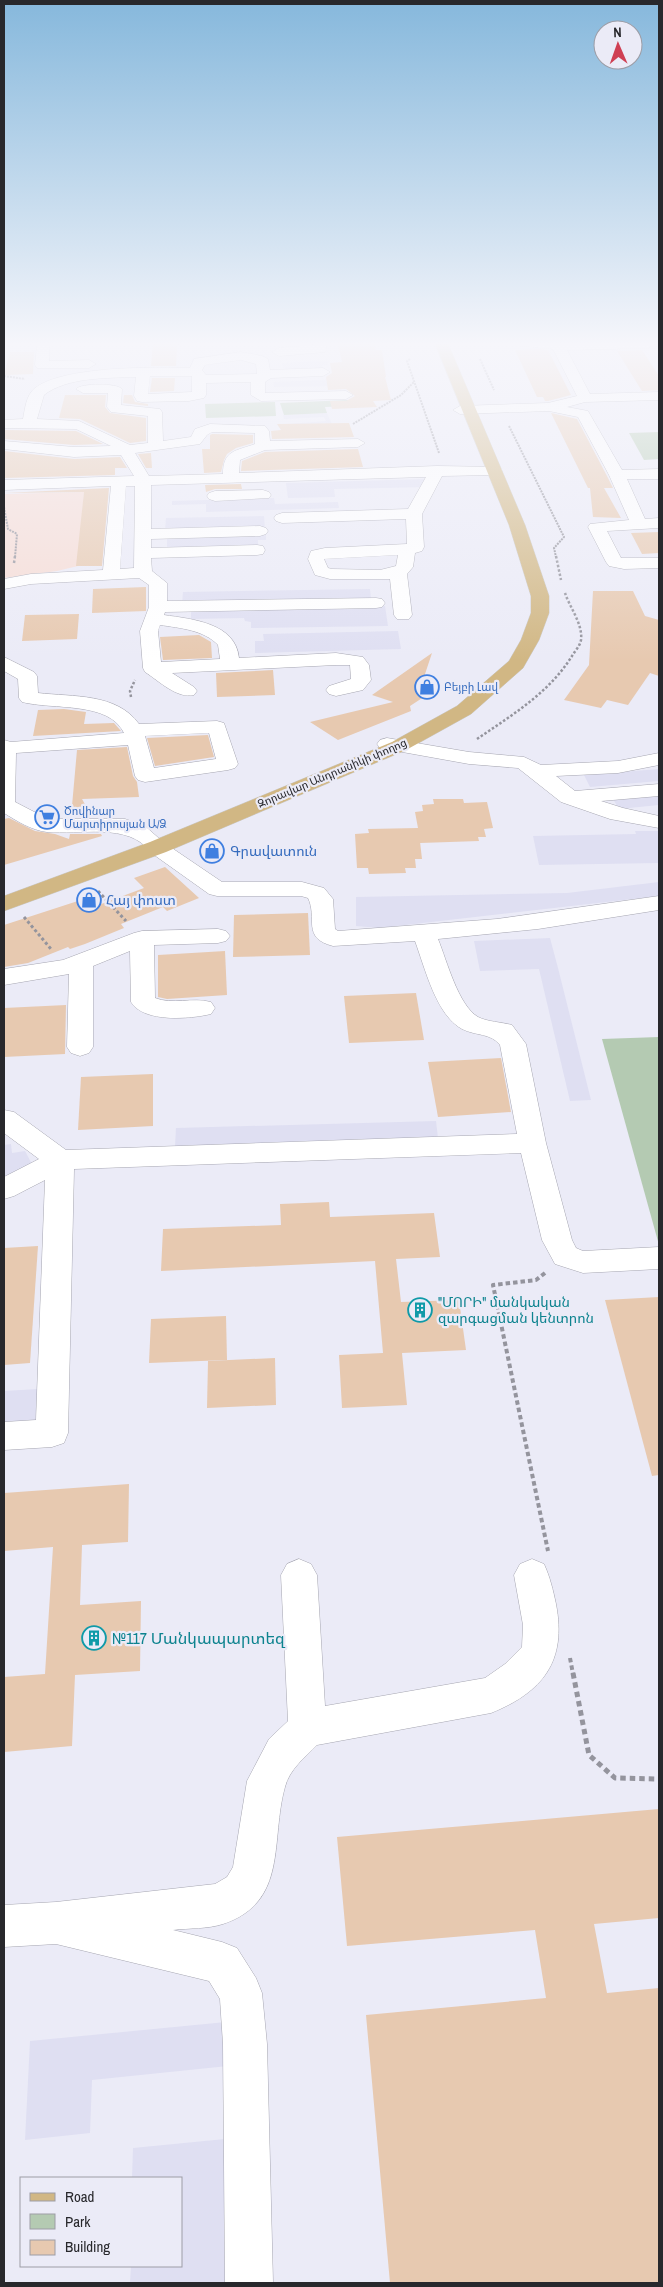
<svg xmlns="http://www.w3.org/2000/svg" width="663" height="2287" font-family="'Archivo Narrow','Noto Sans Armenian',sans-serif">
  <rect width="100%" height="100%" fill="#ebebf7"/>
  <g fill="#dfdff2">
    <path d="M327,361L328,365H322L323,370L284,371L282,363Z"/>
    <path d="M342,379L344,386L274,387L273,382Z"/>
    <path d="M327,413L333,427L289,429V424L326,421L324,417L284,419L283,415Z"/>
    <path d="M427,479L429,487L334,489L335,497L288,498L286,483Z"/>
    <path d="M274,498L275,504L338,502L339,508L206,512V504L172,505V501Z"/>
    <path d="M264,516L265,529L165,531L166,518Z"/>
    <path d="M266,533V540H258V547L167,549V535Z"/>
    <path d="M370,589L371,600L182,604L183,592Z"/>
    <path d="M385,606L388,626L251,628V622L245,621L244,618L191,619V610Z"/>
    <path d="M398,631L401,649L255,653V641H264L263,634Z"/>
    <path d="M659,769V781L590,787L584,775Z"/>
    <path d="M659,795V805L619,809L613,799Z"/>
    <path d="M635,831H659V863L539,865L533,836L636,834Z"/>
    <path d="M659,882V896L379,928L356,926V897L567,893Z"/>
    <path d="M550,938L558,968L591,1100L570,1101L539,969L480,971L474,941Z"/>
    <path d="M436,1121L438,1138L175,1146L176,1128Z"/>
    <path d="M11,1144L12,1153L25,1151L33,1166L18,1175L4,1176V1145Z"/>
    <path d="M38,1389L35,1421L4,1423V1391Z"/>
    <path d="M226,2022L228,2066L92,2080L90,2133L25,2140L30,2041Z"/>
    <path d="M225,2139L228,2283H130L131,2266H181V2178H132L133,2148Z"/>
  </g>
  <path fill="#f6dcd5" d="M84,492L78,566L57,571L4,578V494Z"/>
  <g fill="#b4cab2">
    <path d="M348,400L349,406L325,407L327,413L284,415L280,403Z"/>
    <path d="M275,402L276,416L206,418L205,404Z"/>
    <path d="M659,432V459L644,460L629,433Z"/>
    <path d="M659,1037V1245L602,1039Z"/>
  </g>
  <g fill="#e7c9b0">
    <path d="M153,341H174L177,346L176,366H151Z"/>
    <path d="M337,341H374L376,350H382L386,377H385L391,400L373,401L377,407L332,409L330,401H346L355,396L346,389L328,390L326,377L332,373L330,363L342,362Z"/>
    <path d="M539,349L548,350L571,395L548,401H545L543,397H537L515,350Z"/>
    <path d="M642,350L659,376V390L642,391L617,351Z"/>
    <path d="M10,352H34L33,374L4,375Z"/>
    <path d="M152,378H175L174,391L150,392Z"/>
    <path d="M65,395H106L105,407L110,413L146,418V441L130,443L80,419L59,418Z"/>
    <path d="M124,395H132L135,402L148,404V406L123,403Z"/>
    <path d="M551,413L577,419L607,476L613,488H604L621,518L593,517L590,488H588Z"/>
    <path d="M349,423L354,437L272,439L271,431L281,430L277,424Z"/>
    <path d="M4,430L76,431L103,444L74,445L4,439Z"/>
    <path d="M212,434L253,435V443L236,448L227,454L224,460L221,472L204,473L202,449H210V435Z"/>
    <path d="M358,449L363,467L241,471L242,461L265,452Z"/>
    <path d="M4,451L74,459L120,457L127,468H115V475L4,478Z"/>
    <path d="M151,453L152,468H146L138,454Z"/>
    <path d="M241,484L242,489H215L206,492L205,485Z"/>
    <path d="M109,488L102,566H76L84,492L4,493Z"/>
    <path d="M659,532V553L642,554L631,533Z"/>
    <path d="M146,587V611L92,613L93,589Z"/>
    <path d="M593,591H633L645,616L659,620V676L650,673L628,705L607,700L601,708L564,700L589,665Z"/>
    <path d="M79,614L77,639L22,641L25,615Z"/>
    <path d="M199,635L211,642L212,658L163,660L160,637Z"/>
    <path d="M432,653L422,683L436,689L410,706L411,711L338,740L310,722L393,702L372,695Z"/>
    <path d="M273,670L275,695L217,697L216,673Z"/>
    <path d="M64,709L86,712L84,724L114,723L121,731L33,736L38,710Z"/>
    <path d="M208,735L214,757L155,766L147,738Z"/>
    <path d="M127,747L133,776L137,782L139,797L82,799L92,817H71L77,750Z"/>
    <path d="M433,799H463L464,803L487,802L493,828L484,829L486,837H478L479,841L420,843L419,833L422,859H415L416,868H405L406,873L369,874L368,868H357L355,834L369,833L368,829L418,828L415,812L423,811L422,805L434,804Z"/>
    <path d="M9,818L35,831L55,834L69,839L70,834H101L102,836L4,865V819Z"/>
    <path d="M165,867L199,898L167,911L163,907L121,924L124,928L85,944L70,949L68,947L28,963L4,967V925L84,899L87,904L93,902L96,906L144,888L134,878Z"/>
    <path d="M308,913L310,955L233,957L234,915Z"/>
    <path d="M225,951L227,995L167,999L158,997V955Z"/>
    <path d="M416,993L424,1040L349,1043L344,996Z"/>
    <path d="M66,1005L65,1054L4,1057V1008Z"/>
    <path d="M501,1058L511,1112L438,1117L428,1062Z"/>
    <path d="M153,1074V1126L78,1130L81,1077Z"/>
    <path d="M329,1202L330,1217L434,1213L440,1257L396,1259L401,1302L459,1300L466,1350L402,1353L407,1405L342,1408L339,1355L383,1353L375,1261L161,1271L163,1229L281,1225L280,1204Z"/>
    <path d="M38,1246L30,1363L4,1365V1248Z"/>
    <path d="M659,1297V1475L652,1476L605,1300Z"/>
    <path d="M226,1316L227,1360L149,1363L151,1319Z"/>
    <path d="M275,1358L276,1405L207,1408L208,1361Z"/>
    <path d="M129,1484L128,1542L82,1545L80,1605L141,1601L140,1671L75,1675L72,1746L4,1752V1677L45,1674L53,1547L4,1551V1493Z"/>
    <path d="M659,1809V1918L594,1924L607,1993L659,1988V2283H390L366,2015L546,1998L535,1930L347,1946L337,1837Z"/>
  </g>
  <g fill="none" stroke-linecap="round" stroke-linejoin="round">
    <g stroke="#a6a6b1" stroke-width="1">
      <g id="minor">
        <path d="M29,341H49V361L89,360L96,364L89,368H37L35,365L37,345L30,344Z"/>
        <path d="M176,341H197L190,345L178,344Z"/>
        <path d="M316,341H328L325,352L279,356L272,352L279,348L314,345Z"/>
        <path d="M388,341H489L482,345H395Z"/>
        <path d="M508,341H651L655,344L648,348L567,350L590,394L659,392V400L585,402L567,407L588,411L622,470L659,469V479H627L645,519L659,518V528L607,531L621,558H659V568L624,569L609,566L606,562L588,527L590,524L629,520L609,475L578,417L549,411L460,414L453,410L460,406L548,403L577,396L553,349L514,345Z"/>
        <path d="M241,352L262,356L268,359L270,370L323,368L330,372L323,376L271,378L265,382V393L346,391L353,395L346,399L261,401L251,395V382L206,383V395L204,398L189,401L142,402L137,401L134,396L136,377C107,378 67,377 44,395L37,419L79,421L130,445L148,443V416L111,412L107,407L108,393H83L76,389C81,383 117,383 122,389L121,405L160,409L162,412L163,441L191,437L195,429L210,424L265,426L269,431L270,441L358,439L365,443L358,447L265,450L240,460L239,473L437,466L499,467L502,470L499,473L494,475L442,476L422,514L424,547L422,551L415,553L413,567L407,574L412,615L409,619H397L394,615L390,579H330L315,575L308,559L311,551L325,548L407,544L406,519L282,523L276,521L274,518L276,515L282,513L408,509L426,477L151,485V529L260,526L266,528L268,531L266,534L260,536L151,539V548L257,545L263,546L265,550L263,554L257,555L151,558L152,571L167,583V601L376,598L382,599L385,603L382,607L376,608L165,612L164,615C192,619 236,623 239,658L336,653L363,657L369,665L371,680L363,690L336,696L329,694L326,690L329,686L351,679L350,665H336L172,673L194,687L197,691L194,695C177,699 159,681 145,672L143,668L140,631L149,607V585L139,578L31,584L4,589V579L31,574L103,570L111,486L4,490V480L134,476L121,455L74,457L4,449V441L74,447L111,446L76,429L4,428V420L23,419C25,409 26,395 35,388C64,366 154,367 190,368L194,359ZM241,360L256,364L257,374L206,375L202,370L205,365ZM150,376H192V392L148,394ZM212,432L255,433V444C236,451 223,450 223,474L149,476L135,453L200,444L207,435ZM126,486H135L134,568L120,569ZM398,555L396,566L380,570L332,569L328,568L324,559ZM160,625C180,628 204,630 218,645L220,659L161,662L158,631Z"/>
        <path d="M263,490L269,492L271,495L269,498L215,501L209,499L207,496L209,493L215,491Z"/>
        <path d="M4,657L34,672L37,676L38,693C73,697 117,693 139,724L217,721L224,723L238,764L235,768L228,770L145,782L138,780L135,776L128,745L16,753L15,802L48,819H125L145,826L163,842L222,882H302L324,888L333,899L335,929L338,931L497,919L659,896V910L538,929L438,939C447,961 458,1005 478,1017C488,1022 501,1022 512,1025L526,1044L546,1143L572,1240L576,1248L583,1251L659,1247V1269L583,1273L555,1264L542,1240L521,1153L74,1169L68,1433L64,1443L52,1447L4,1450V1422L36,1420L45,1180L14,1196L4,1199V1177L39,1159L4,1133V1110L14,1112L66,1150L517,1134L500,1045C491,1033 476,1036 462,1029C436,1015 425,968 415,941L333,946C301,938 318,918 308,898L301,896H217L209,894L150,852C130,822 78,835 47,832C31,830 17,821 4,813V740L11,742L124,733C109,701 53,710 22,702L19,698L18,679L4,671ZM209,733L216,759L154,768L145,736Z"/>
        <path d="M387,738L469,752L524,757L541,765L618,761L659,753V765L618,773L556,776L575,791L659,784V796L601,801L623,808L659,816V828L610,819L561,802L518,768L469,764L380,748L377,744L380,740Z"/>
        <path d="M218,929L226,931L230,936L226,941L218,943L154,945L155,998C173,1005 192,997 211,1002L215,1008L211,1014C190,1019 144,1023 131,1002L130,951L93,966V1047L89,1053L80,1056L71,1053L67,1047L69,974L4,985V969L63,960L134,933L142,931Z"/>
        <path d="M299,1559L311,1564L317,1575L325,1706L485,1678L505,1664L522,1647L523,1625L514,1575L520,1564L532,1559L544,1564C550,1577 553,1590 556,1604C567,1661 543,1692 491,1713L317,1745C305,1757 289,1770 285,1787C270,1840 289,1902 223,1924C208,1929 189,1928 173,1930L222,1942L237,1948L256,1978L262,1993L267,2044L273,2283H225L223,2044L220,1999L209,1981L56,1944L4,1947V1905L56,1902L215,1884L227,1877L233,1867L247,1781L269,1739L288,1721L281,1575L287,1564Z"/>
      </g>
    </g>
    <g stroke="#cbcbcc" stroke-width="1">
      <path id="major" d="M434,341H447L525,525L549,596V613L539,640L523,668L471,714L406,750L166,852L4,911V896L150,842L392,742L457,706L509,661L521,640L531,613V596L509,525Z"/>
    </g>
    <g stroke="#94949d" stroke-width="2" stroke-dasharray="2 1" stroke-linecap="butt">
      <path d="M410,359L407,361L439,453"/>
      <path d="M480,359L494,390"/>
      <path d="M4,376L25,379"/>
      <path d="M353,424L401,395L414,382"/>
      <path d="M509,426L564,537L554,548L556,557"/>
      <path d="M4,507L8,529L17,534L15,557"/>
    </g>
    <g stroke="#94949d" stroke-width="2.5" stroke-dasharray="2.5 2" stroke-linecap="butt">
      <path d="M556,556L561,580"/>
      <path d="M14,563L15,556"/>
      <path d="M131,697L130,691L135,680"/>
      <path d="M477,739C512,715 549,693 572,656C575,651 580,646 581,640C583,624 570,608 565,593"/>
    </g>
    <g stroke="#94949d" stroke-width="3" stroke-dasharray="3 2.5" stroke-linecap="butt">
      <path d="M98,891L126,921"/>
      <path d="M24,917L51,949"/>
    </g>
    <g stroke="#94949d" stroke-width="4" stroke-dasharray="4.5 3" stroke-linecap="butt">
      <path d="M545,1273L536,1280L493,1285L548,1551"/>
      <path d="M570,1658L573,1674"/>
    </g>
    <path stroke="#94949d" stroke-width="5" stroke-dasharray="5.5 4" stroke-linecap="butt" d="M573,1673L589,1755L615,1778L659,1779"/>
    <use href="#minor" fill="#fff" fill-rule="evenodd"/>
    <use href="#major" fill="#d1b784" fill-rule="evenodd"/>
  </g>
  <linearGradient id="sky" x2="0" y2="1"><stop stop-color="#86b8dc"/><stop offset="0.52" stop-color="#f6f6fb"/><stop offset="1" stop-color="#f6f6fb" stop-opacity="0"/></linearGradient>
  <rect width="663" height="661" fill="url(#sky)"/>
  <defs>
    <g id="shop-ring" transform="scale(1.25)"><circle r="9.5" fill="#ebebf7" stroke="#3f7fe0" stroke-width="1.5"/><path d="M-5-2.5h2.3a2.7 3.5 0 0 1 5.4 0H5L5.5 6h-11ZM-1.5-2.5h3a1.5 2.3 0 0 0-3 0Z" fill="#3f7fe0"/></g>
    <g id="supermarket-ring" transform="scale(1.25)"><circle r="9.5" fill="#ebebf7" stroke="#3f7fe0" stroke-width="1.5"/><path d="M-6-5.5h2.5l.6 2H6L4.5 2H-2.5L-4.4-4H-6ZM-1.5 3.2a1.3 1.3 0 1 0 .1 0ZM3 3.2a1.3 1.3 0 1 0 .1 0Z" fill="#3f7fe0"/></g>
    <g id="building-ring" transform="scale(1.25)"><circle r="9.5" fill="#ebebf7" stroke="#0f9aa8" stroke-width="1.5"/><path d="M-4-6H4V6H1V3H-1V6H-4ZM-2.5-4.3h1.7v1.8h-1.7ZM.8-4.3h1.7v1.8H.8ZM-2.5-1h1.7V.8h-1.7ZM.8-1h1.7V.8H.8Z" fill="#0f9aa8"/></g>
  </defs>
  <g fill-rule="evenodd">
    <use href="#shop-ring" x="427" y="687"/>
    <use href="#supermarket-ring" x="47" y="817"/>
    <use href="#shop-ring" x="212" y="851"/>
    <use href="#shop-ring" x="89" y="900"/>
    <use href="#building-ring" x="420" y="1310"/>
    <use href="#building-ring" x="94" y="1638"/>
  </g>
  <g text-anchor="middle" stroke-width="4.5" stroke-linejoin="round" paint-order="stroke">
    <g font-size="11" fill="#366cbe" stroke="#ebebf7" text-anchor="start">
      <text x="444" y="691">Բեյբի Լավ</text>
      <text x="64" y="815">Ծովինար<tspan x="64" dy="13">Մարտիրոսյան Ա/Ձ</tspan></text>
    </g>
    <g font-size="11" fill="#28282c" stroke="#ebebf7">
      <text transform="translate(332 773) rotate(-23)" y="4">Զորավար Անդրանիկի փողոց</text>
    </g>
    <g font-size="14" fill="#366cbe" stroke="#ebebf7" text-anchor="start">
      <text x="230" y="856">Գրավատուն</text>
      <text x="106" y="905">Հայ փոստ</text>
    </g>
    <g font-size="14" fill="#0d838f" stroke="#ebebf7" text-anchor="start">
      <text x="438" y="1307">"ՄՈՐԻ" մանկական<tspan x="438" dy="16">զարգացման կենտրոն</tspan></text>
    </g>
    <g font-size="16" fill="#0d838f" stroke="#ebebf7" text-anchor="start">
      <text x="112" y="1644">№117 Մանկապարտեզ</text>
    </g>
  </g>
  <rect width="663" height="2287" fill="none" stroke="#28282c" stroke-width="10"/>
  <rect x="20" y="2177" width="162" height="90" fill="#ebebf7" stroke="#9d9da6"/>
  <rect x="30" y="2193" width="25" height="8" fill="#d1b784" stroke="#9d9da6"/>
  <text x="65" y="2202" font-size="15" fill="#28282c">Road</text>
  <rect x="30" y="2214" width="25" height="15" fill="#b4cab2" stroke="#9d9da6"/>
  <text x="65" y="2227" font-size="15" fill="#28282c">Park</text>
  <rect x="30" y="2240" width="25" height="15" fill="#e7c9b0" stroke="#9d9da6"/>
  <text x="65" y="2252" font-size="15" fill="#28282c">Building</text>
  <g transform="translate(618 45) rotate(358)"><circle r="24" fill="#ebebf7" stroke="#9d9da6"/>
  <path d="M0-4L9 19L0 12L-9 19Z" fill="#cf3f53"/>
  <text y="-8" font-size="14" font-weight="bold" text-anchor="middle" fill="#28282c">N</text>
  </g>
</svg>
